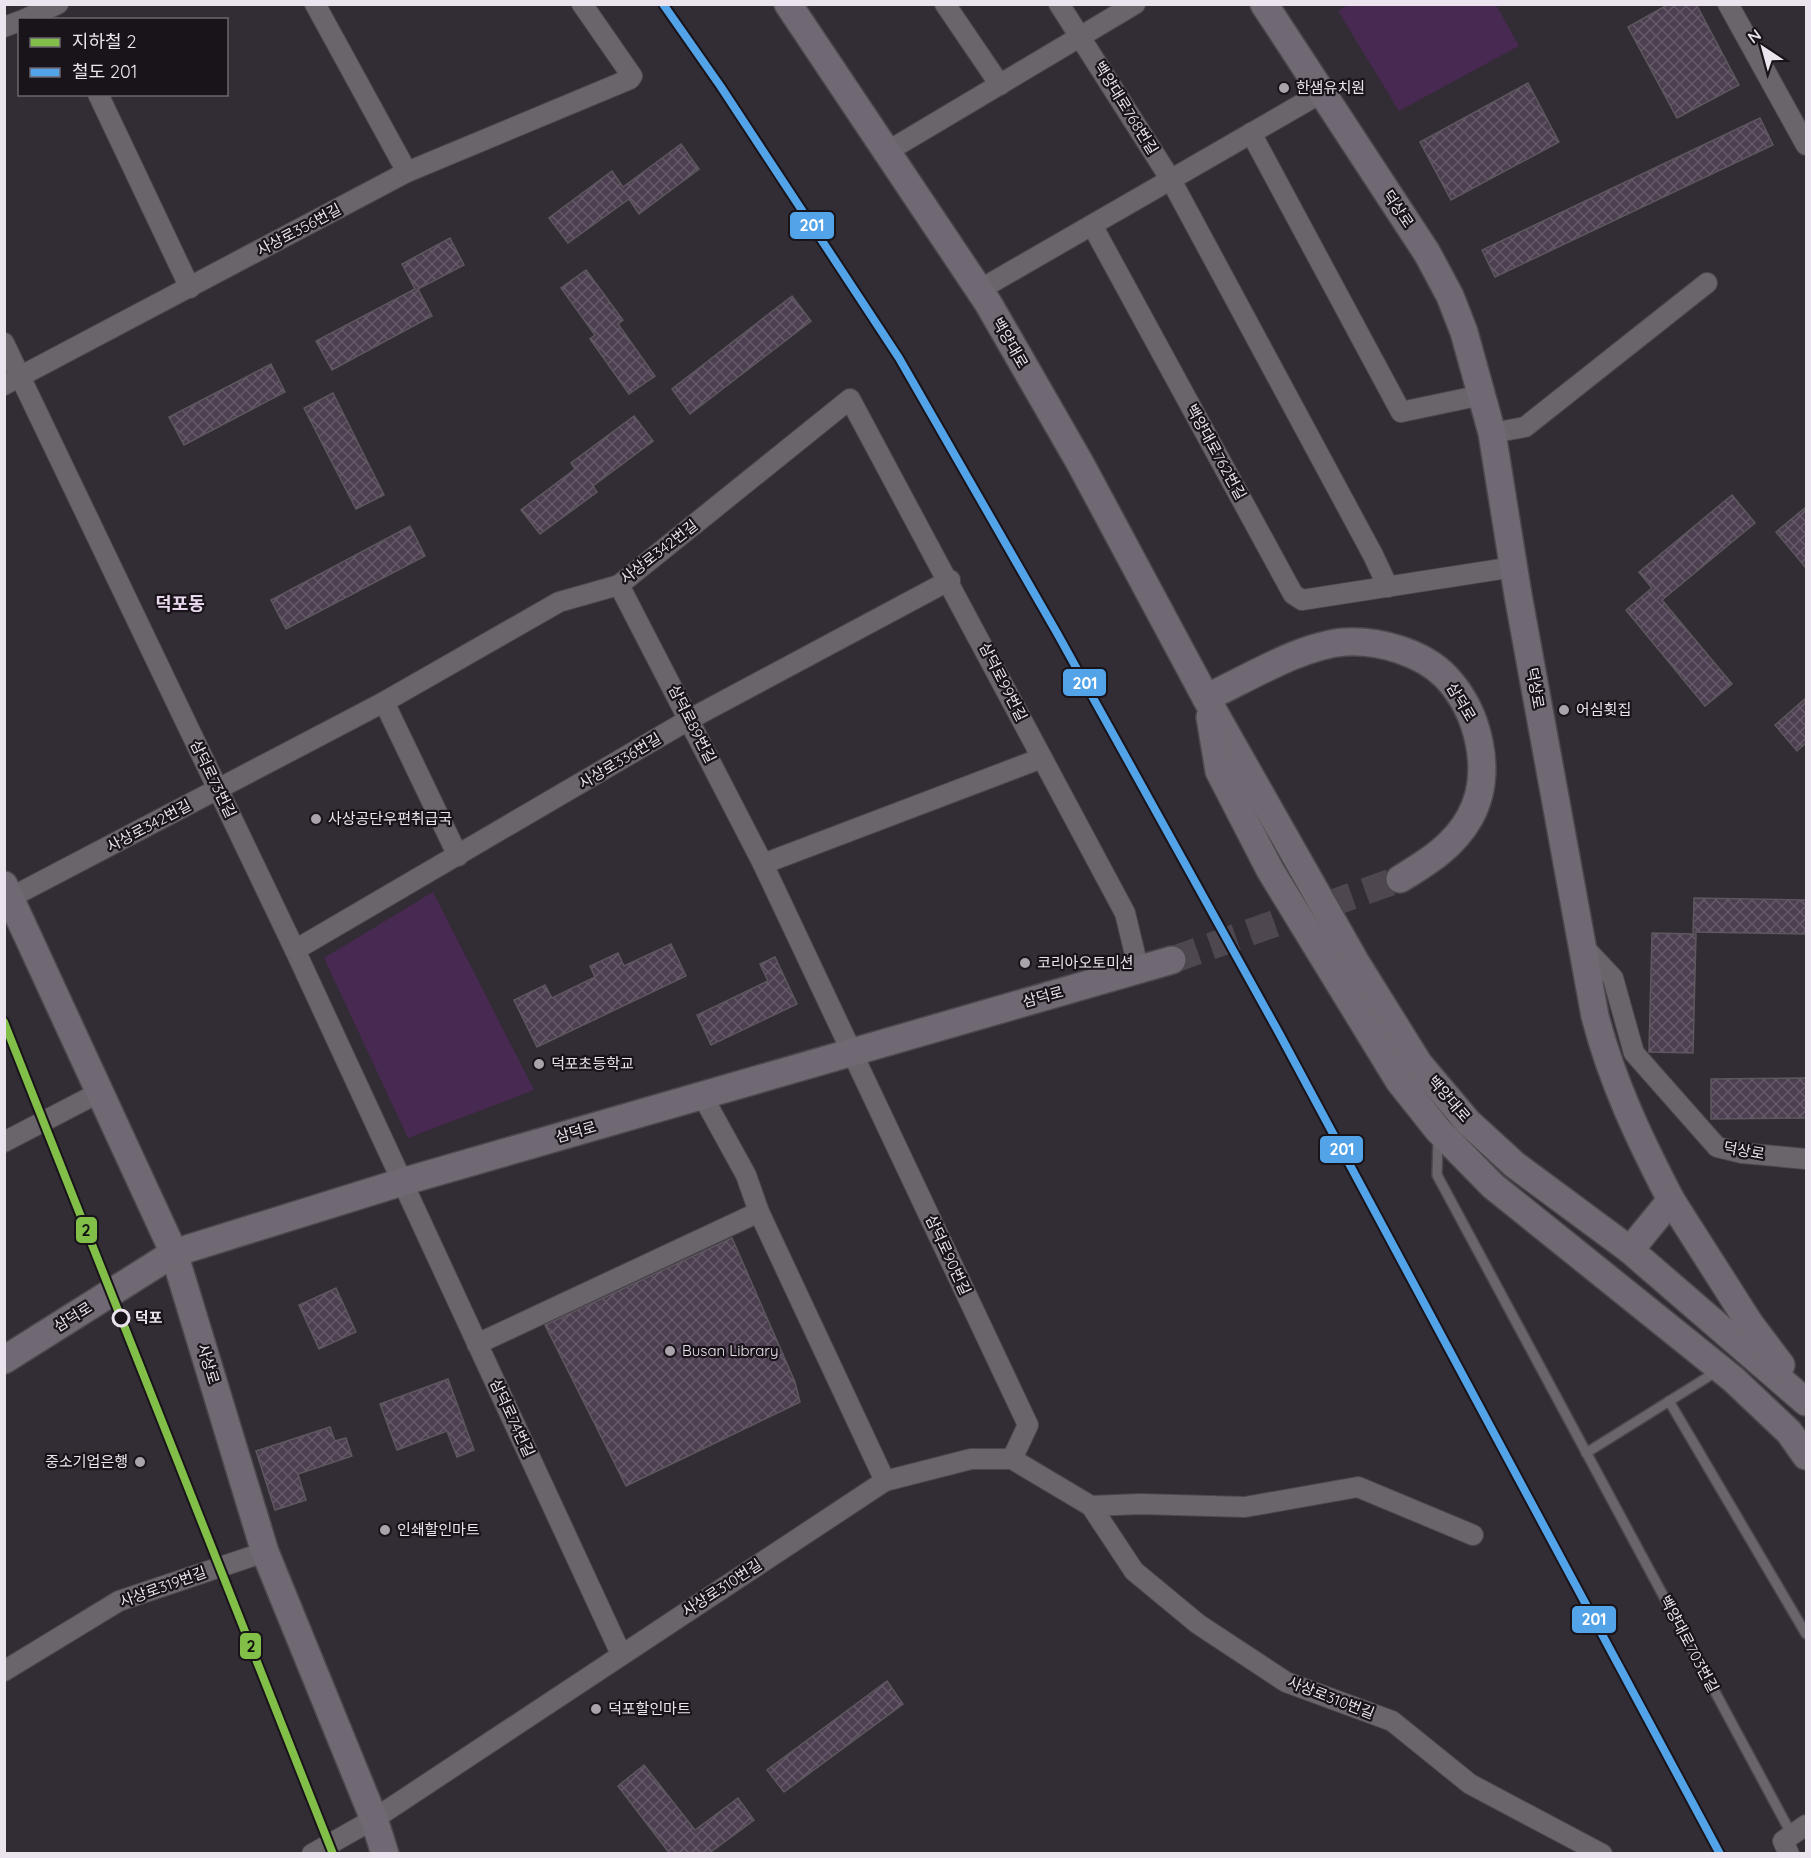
<svg xmlns="http://www.w3.org/2000/svg" width="1811" height="1858" font-family="Quicksand,'Noto Sans KR',sans-serif">
  <defs>
    <pattern id="building-cross-hatch" width="8" height="8" patternUnits="userSpaceOnUse" patternTransform="scale(1.5)"><rect width="8" height="8" fill="#4c3f50"/><path d="M0 0l8 8M0 8l8-8" fill="none" stroke="#665b6a"/></pattern>
  </defs>
  <rect width="100%" height="100%" fill="#322c34"/>
  <g fill="#482951">
    <path d="M1350,4L1496,5L1519,46L1399,111L1338,11Z"/>
    <path d="M433,892L534,1090L408,1138L324,958Z"/>
  </g>
  <g fill="url(#building-cross-hatch)" stroke="#5d575e" stroke-width="1.5">
    <path d="M1669,4H1696L1739,85L1677,118L1628,27Z"/>
    <path d="M1528,83L1559,142L1451,200L1420,142Z"/>
    <path d="M1760,118L1773,145L1495,277L1482,250Z"/>
    <path d="M681,144L699,169L639,214L629,199L568,243L549,218L612,171L623,187Z"/>
    <path d="M450,238L464,265L418,289L432,316L332,370L316,341L415,289L402,264Z"/>
    <path d="M586,270L623,320L618,324L655,376L629,394L590,339L595,335L561,288Z"/>
    <path d="M792,296L811,321L690,414L672,389Z"/>
    <path d="M271,364L285,392L184,445L169,417Z"/>
    <path d="M333,393L384,495L356,509L304,408Z"/>
    <path d="M634,416L653,441L593,486L597,492L540,534L521,510L575,469L571,463Z"/>
    <path d="M1732,495L1755,523L1662,600L1732,684L1705,706L1626,610L1652,588L1639,572Z"/>
    <path d="M1806,507V568L1776,532Z"/>
    <path d="M410,526L425,556L286,629L271,600Z"/>
    <path d="M1806,698V743L1797,751L1775,725Z"/>
    <path d="M1694,898L1806,900V934L1693,932Z"/>
    <path d="M1652,933L1696,934L1693,1053L1649,1052Z"/>
    <path d="M671,944L686,976L537,1047L514,1000L545,985L552,998L595,977L590,966L618,953L624,966Z"/>
    <path d="M775,957L797,1004L711,1045L697,1015L768,981L760,964Z"/>
    <path d="M1806,1078V1118L1711,1119V1079Z"/>
    <path d="M732,1238L795,1382L800,1402L626,1486L545,1325Z"/>
    <path d="M336,1288L356,1332L319,1349L299,1305Z"/>
    <path d="M448,1379L474,1450L457,1457L447,1431L397,1450L380,1404Z"/>
    <path d="M330,1427L335,1441L346,1438L352,1456L298,1474L306,1500L275,1510L256,1451Z"/>
    <path d="M887,1681L903,1704L784,1792L767,1770Z"/>
    <path d="M644,1765L695,1830L738,1798L754,1820L708,1854H670L618,1786Z"/>
  </g>
  <g fill="none" stroke-linecap="round" stroke-linejoin="round">
    <path stroke="#4e4750" stroke-width="27" stroke-dasharray="27 14" stroke-linecap="butt" d="M1172,960L1400,879"/>
    <g stroke="#4c474e" stroke-width="12">
      <g id="lane">
        <path d="M1438,1139L1437,1175L1792,1835"/>
        <path d="M1669,1401L1806,1634"/>
        <path d="M1586,1453L1719,1370"/>
      </g>
    </g>
    <g stroke="#4c474e" stroke-width="22">
      <g id="street">
        <path d="M315,4L407,172"/>
        <path d="M945,4L1000,85"/>
        <path d="M1059,4L1171,180L1373,555L1388,587"/>
        <path d="M1728,4L1806,145"/>
        <path d="M23,20L58,4"/>
        <path d="M4,27L20,21"/>
        <path d="M98,94L190,288"/>
        <path d="M1251,133L1401,412L1482,395"/>
        <path d="M888,151L1135,4"/>
        <path d="M1092,225L1293,594L1302,600L1514,567"/>
        <path d="M979,290L1321,93"/>
        <path d="M4,343L295,950L621,1654"/>
        <path d="M4,385L407,172L630,79L632,76L582,4"/>
        <path d="M1492,433L1525,427L1707,283"/>
        <path d="M619,585L763,864L1028,1425L1012,1459"/>
        <path d="M384,702L458,856"/>
        <path d="M763,864L1042,758"/>
        <path d="M4,901L384,702L559,602L619,585L850,399L1125,913L1139,971"/>
        <path d="M1582,945L1613,978L1634,1053L1717,1147L1742,1153L1806,1159"/>
        <path d="M295,950L690,719L950,580"/>
        <path d="M702,1095L746,1175L759,1212L885,1481"/>
        <path d="M4,1142L100,1092"/>
        <path d="M477,1344L759,1212"/>
        <path d="M1091,1506L1140,1504L1245,1507L1358,1487L1473,1535"/>
        <path d="M4,1671L119,1601L265,1552"/>
        <path d="M312,1854L374,1819L885,1481L971,1459H1012L1091,1506L1134,1571L1198,1624L1286,1682L1392,1721L1470,1784L1602,1854"/>
        <path d="M1789,1854L1783,1841L1806,1825"/>
      </g>
    </g>
    <g stroke="#4c474e" stroke-width="30">
      <g id="secondary">
        <path d="M788,4L988,303L1080,463L1206,698L1355,961L1419,1064L1468,1122L1515,1165L1630,1250L1806,1402"/>
        <path d="M1264,4L1427,253L1450,296L1464,332L1492,433L1518,595L1595,1016C1612,1082 1640,1140 1671,1200L1630,1250"/>
        <path d="M1206,698C1247,679 1301,645 1345,642C1378,640 1422,652 1446,677C1479,712 1494,773 1470,817C1454,846 1428,862 1400,879"/>
        <path d="M1210,717L1219,771L1270,870L1399,1081L1438,1130L1493,1186L1733,1379L1789,1432L1806,1456"/>
        <path d="M4,885L174,1253L265,1552L374,1819L385,1854"/>
        <path d="M1671,1200L1750,1324L1781,1365"/>
        <path d="M4,1360L174,1253L402,1182L1172,960"/>
      </g>
    </g>
    <use href="#lane" stroke="#6a656b" stroke-width="9"/>
    <use href="#street" stroke="#6a656b" stroke-width="20"/>
    <use href="#secondary" stroke="#706872" stroke-width="27"/>
    <g stroke="#19131a" stroke-width="12">
      <path id="rail-1" d="M663,4L721,87L899,358L1057,633L1279,1033L1720,1854"/>
    </g>
    <use href="#rail-1" stroke="#53a3e8" stroke-width="8"/>
    <g stroke="#19131a" stroke-width="12">
      <path id="metro-1" d="M4,1022L333,1854"/>
    </g>
    <use href="#metro-1" stroke="#81bf48" stroke-width="8"/>
  </g>
  <g fill="#aaa3ac" stroke="#19131a" stroke-width="2">
    <circle cx="1284" cy="88" r="6"/>
    <circle cx="1564" cy="710" r="6"/>
    <circle cx="316" cy="819" r="6"/>
    <circle cx="1025" cy="963" r="6"/>
    <circle cx="539" cy="1064" r="6"/>
    <circle cx="670" cy="1351" r="6"/>
    <circle cx="140" cy="1462" r="6"/>
    <circle cx="385" cy="1530" r="6"/>
    <circle cx="596" cy="1709" r="6"/>
  </g>
  <circle fill="#19131a" stroke="#ebe3ed" stroke-width="3" cx="121" cy="1318" r="8"/>
  <g text-anchor="middle" stroke-width="4.5" stroke-linejoin="round" paint-order="stroke">
    <g font-size="15" fill="#ebe3ed" stroke="#19131a" text-anchor="start">
      <text x="1296" y="93">한샘유치원</text>
      <text x="1576" y="715">어심횟집</text>
      <text x="328" y="824">사상공단우편취급국</text>
      <text x="1037" y="968">코리아오토미션</text>
      <text x="551" y="1069">덕포초등학교</text>
      <text x="682" y="1356">Busan Library</text>
      <text x="128" y="1467" text-anchor="end">중소기업은행</text>
      <text x="397" y="1535">인쇄할인마트</text>
      <text x="608" y="1714">덕포할인마트</text>
    </g>
    <g font-size="15" fill="#ebe3ed" stroke="#19131a">
      <text transform="translate(1126 108) rotate(58)" y="5">백양대로768번길</text>
      <text transform="translate(1398 209) rotate(56)" y="5">덕상로</text>
      <text transform="translate(299 230) rotate(-28)" y="5">사상로356번길</text>
      <text transform="translate(1010 343) rotate(60)" y="5">백양대로</text>
      <text transform="translate(1216 452) rotate(61)" y="5">백양대로762번길</text>
      <text transform="translate(659 552) rotate(-38)" y="5">사상로342번길</text>
      <text transform="translate(1003 682) rotate(63)" y="5">삼덕로99번길</text>
      <text transform="translate(1535 688) rotate(80)" y="5">덕상로</text>
      <text transform="translate(1461 702) rotate(59)" y="5">삼덕로</text>
      <text transform="translate(692 724) rotate(63)" y="5">삼덕로89번길</text>
      <text transform="translate(620 761) rotate(-31)" y="5">사상로336번길</text>
      <text transform="translate(213 779) rotate(64)" y="5">삼덕로73번길</text>
      <text transform="translate(149 826) rotate(-28)" y="5">사상로342번길</text>
      <text transform="translate(1043 997) rotate(-15)" y="5">삼덕로</text>
      <text transform="translate(1449 1099) rotate(49)" y="5">백양대로</text>
      <text transform="translate(576 1132) rotate(-16)" y="5">삼덕로</text>
      <text transform="translate(1744 1151) rotate(10)" y="5">덕상로</text>
      <text transform="translate(948 1255) rotate(65)" y="5">삼덕로90번길</text>
      <text transform="translate(73 1317) rotate(-32)" y="5">삼덕로</text>
      <text transform="translate(208 1364) rotate(73)" y="5">사상로</text>
      <text transform="translate(512 1418) rotate(65)" y="5">삼덕로74번길</text>
      <text transform="translate(163 1587) rotate(-20)" y="5">사상로319번길</text>
      <text transform="translate(722 1588) rotate(-33)" y="5">사상로310번길</text>
      <text transform="translate(1689 1644) rotate(62)" y="5">백양대로703번길</text>
      <text transform="translate(1331 1698) rotate(21)" y="5">사상로310번길</text>
    </g>
    <g font-size="15" font-weight="bold" fill="#ebe3ed" stroke="#19131a" text-anchor="start">
      <text x="135" y="1323">덕포</text>
    </g>
    <g font-size="18" font-weight="bold" fill="#e7d7ec" stroke="#19131a">
      <text x="180" y="610">덕포동</text>
    </g>
  </g>
  <g stroke="#19131a" stroke-width="2">
    <rect x="789" y="211" width="46" height="29" rx="6" fill="#53a3e8"/>
    <rect x="1062" y="668" width="45" height="29" rx="6" fill="#53a3e8"/>
    <rect x="1319" y="1135" width="45" height="29" rx="6" fill="#53a3e8"/>
    <rect x="75" y="1216" width="23" height="28" rx="6" fill="#81bf48"/>
    <rect x="1571" y="1605" width="46" height="29" rx="6" fill="#53a3e8"/>
    <rect x="239" y="1632" width="23" height="28" rx="6" fill="#81bf48"/>
  </g>
  <g font-size="16" text-anchor="middle" font-weight="bold" fill="#fff">
    <text x="812" y="231">201</text>
    <text x="1085" y="689">201</text>
    <text x="1342" y="1155">201</text>
    <text x="1594" y="1625">201</text>
  </g>
  <g font-size="16" text-anchor="middle" font-weight="bold" fill="#111">
    <text x="86" y="1236">2</text>
    <text x="251" y="1652">2</text>
  </g>
  <rect width="1811" height="1858" fill="none" stroke="#ebe3ed" stroke-width="12"/>
  <rect x="18" y="18" width="210" height="78" fill="#19131a" stroke="#6d666e" stroke-width="1.5"/>
  <rect x="30" y="38" width="30" height="9" fill="#81bf48" stroke="#6d666e" stroke-width="1.5"/>
  <text x="72" y="48" font-size="18" fill="#ebe3ed">지하철 2</text>
  <rect x="30" y="68" width="30" height="9" fill="#53a3e8" stroke="#6d666e" stroke-width="1.5"/>
  <text x="72" y="78" font-size="18" fill="#ebe3ed">철도 201</text>
  <g transform="translate(1763 48) rotate(324)" stroke="#19131a" stroke-width="4.5" paint-order="stroke">
  <path d="M0-4.5L10 22L0 15L-10 22Z" fill="#ebe3ed"/>
  <text y="-9" font-size="16" font-weight="bold" text-anchor="middle" fill="#ebe3ed">N</text>
  </g>
</svg>
